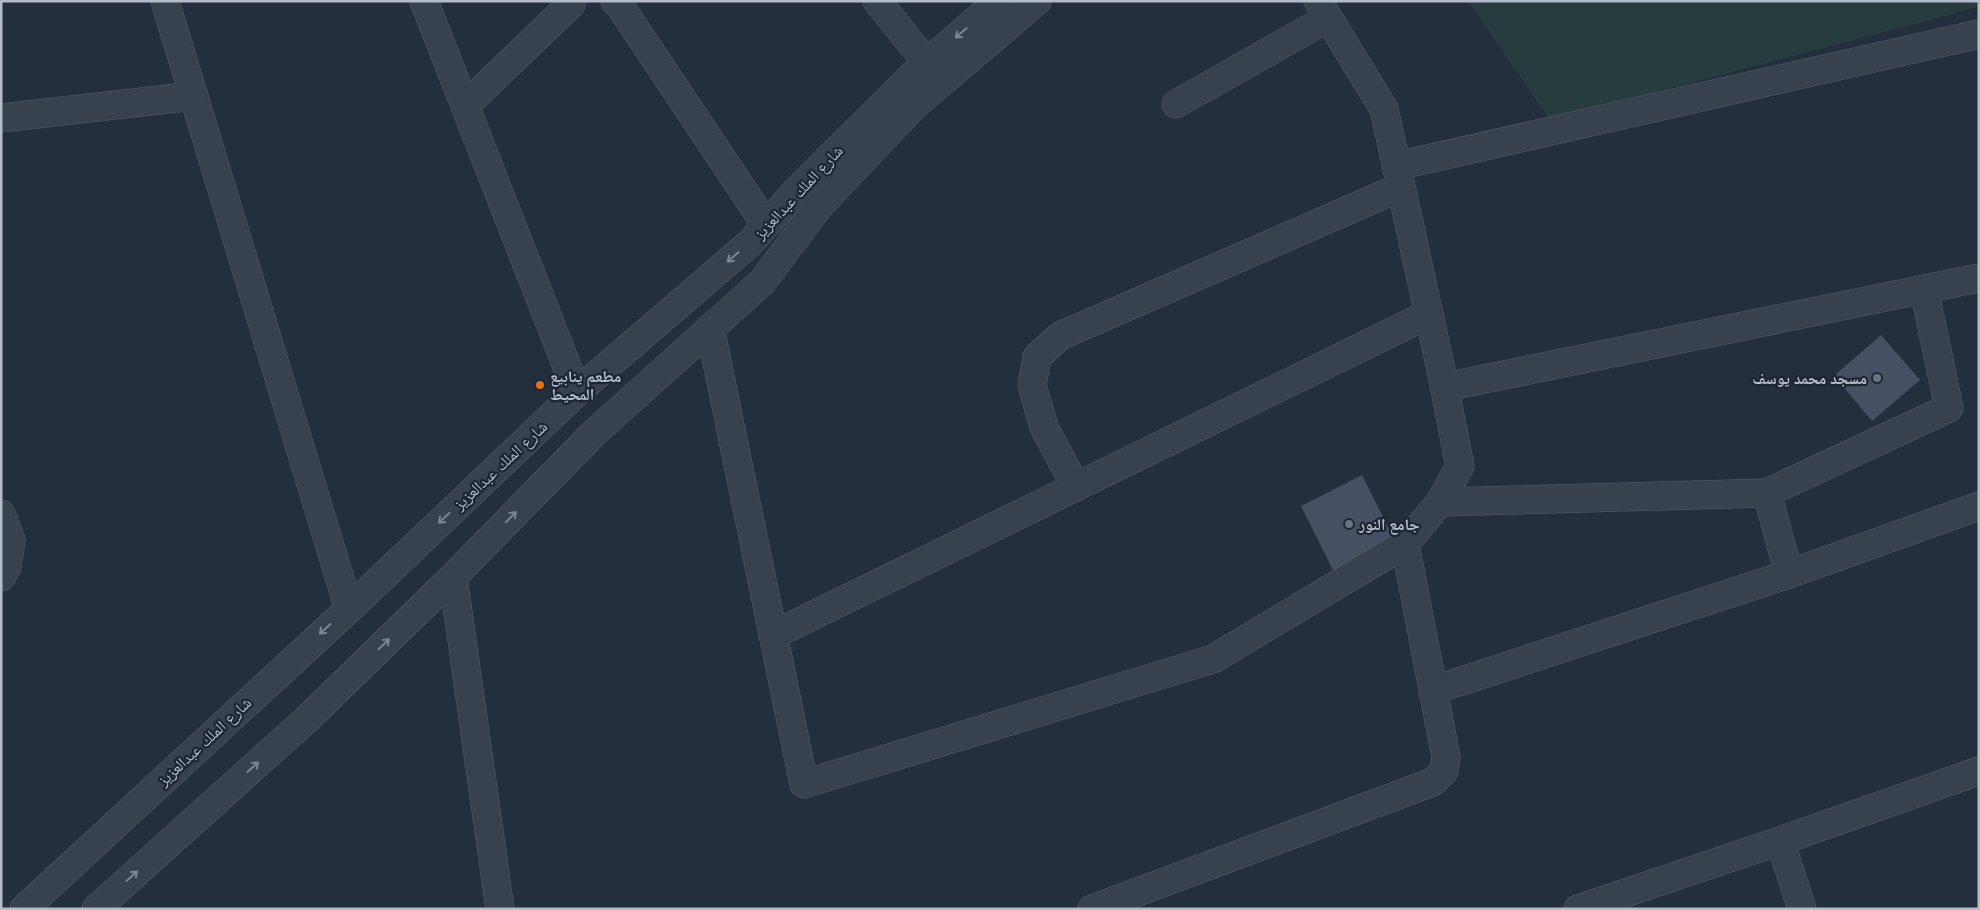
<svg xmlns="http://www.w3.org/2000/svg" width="1980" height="910" font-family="Inter,'Noto Naskh Arabic',sans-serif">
  <rect width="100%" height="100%" fill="#242f3e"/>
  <path fill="#263c3f" d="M1468,1H1979V7L1550,120Z"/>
  <g fill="#455162">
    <path d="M1881,335L1920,380L1872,421L1834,376Z"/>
    <path d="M1362,475L1396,543L1335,574L1301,506Z"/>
  </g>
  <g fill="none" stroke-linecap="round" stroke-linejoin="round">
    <g stroke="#565f6c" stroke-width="29">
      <g id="minor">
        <path d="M165,1L349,609"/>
        <path d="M424,1L577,392"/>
        <path d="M615,1L620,6L766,225"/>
        <path d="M877,1L927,63"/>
        <path d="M1176,104L1328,18"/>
        <path d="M465,106L571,4V1"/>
        <path d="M1,118L194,96"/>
        <path d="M1397,166L1979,34"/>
        <path d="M710,328L804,784L1213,659L1405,544L1440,502L1460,466L1440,365L1384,109L1318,1"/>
        <path d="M1445,387L1979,278"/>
        <path d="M1076,487L1044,427L1032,385L1037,357L1060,336L1401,187"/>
        <path d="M1767,493L1789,574"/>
        <path d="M1440,502L1767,493L1949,408L1924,289"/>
        <path d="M1,514L11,540L7,567L1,577"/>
        <path d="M453,577L500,909"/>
        <path d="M773,635L1429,314"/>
        <path d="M1434,690L1789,574L1979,506"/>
        <path d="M1780,841L1802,909"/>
        <path d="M24,909L349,609L577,392L750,243L797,190L909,79L998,1"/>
        <path d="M96,909L307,719L453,577L593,434L762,282L819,206L915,105L1037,1"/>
        <path d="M1092,909L1433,782L1444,771L1446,757L1405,544"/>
        <path d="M1578,909L1780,841L1979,771"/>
      </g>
    </g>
    <use href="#minor" stroke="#38414e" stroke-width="28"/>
  </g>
  <defs><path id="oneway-shaft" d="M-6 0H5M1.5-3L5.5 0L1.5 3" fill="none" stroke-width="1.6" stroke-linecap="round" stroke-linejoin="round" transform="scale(1.25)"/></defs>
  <g stroke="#7c8592">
    <use href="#oneway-shaft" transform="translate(961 33) rotate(139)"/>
    <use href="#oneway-shaft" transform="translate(733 257) rotate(139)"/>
    <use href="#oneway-shaft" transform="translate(511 517) rotate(-46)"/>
    <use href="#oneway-shaft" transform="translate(444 518) rotate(137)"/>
    <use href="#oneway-shaft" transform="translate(325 629) rotate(138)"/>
    <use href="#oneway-shaft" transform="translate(384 644) rotate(-44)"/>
    <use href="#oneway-shaft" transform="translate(253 767) rotate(-42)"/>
    <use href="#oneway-shaft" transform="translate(132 876) rotate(-42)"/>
  </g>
  <g fill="#6b7280" stroke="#1d2633" stroke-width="2">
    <circle cx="1877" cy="378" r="5"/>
    <circle cx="1349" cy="524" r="5"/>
  </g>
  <circle fill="#e8710a" stroke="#1d2633" stroke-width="2" cx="540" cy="385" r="5"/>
  <g text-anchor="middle" stroke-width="4.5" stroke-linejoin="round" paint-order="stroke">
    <g font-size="16" fill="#b4bcc9" stroke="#1d2633">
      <text transform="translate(798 192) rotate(-47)" y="6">شارع الملك عبدالعزيز</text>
      <text transform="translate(500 465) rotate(-43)" y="6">شارع الملك عبدالعزيز</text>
      <text transform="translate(204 741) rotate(-43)" y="6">شارع الملك عبدالعزيز</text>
    </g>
    <g font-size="16" font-weight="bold" fill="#b4bcc9" stroke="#1d2633" text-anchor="start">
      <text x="550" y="382">مطعم ينابيع<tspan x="550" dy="18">المحيط</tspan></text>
      <text x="1867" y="384" text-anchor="end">مسجد محمد يوسف</text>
      <text x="1359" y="530">جامع النور</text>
    </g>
  </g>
  <rect width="1980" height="910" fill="none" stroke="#b4bcc9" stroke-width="5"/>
</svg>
